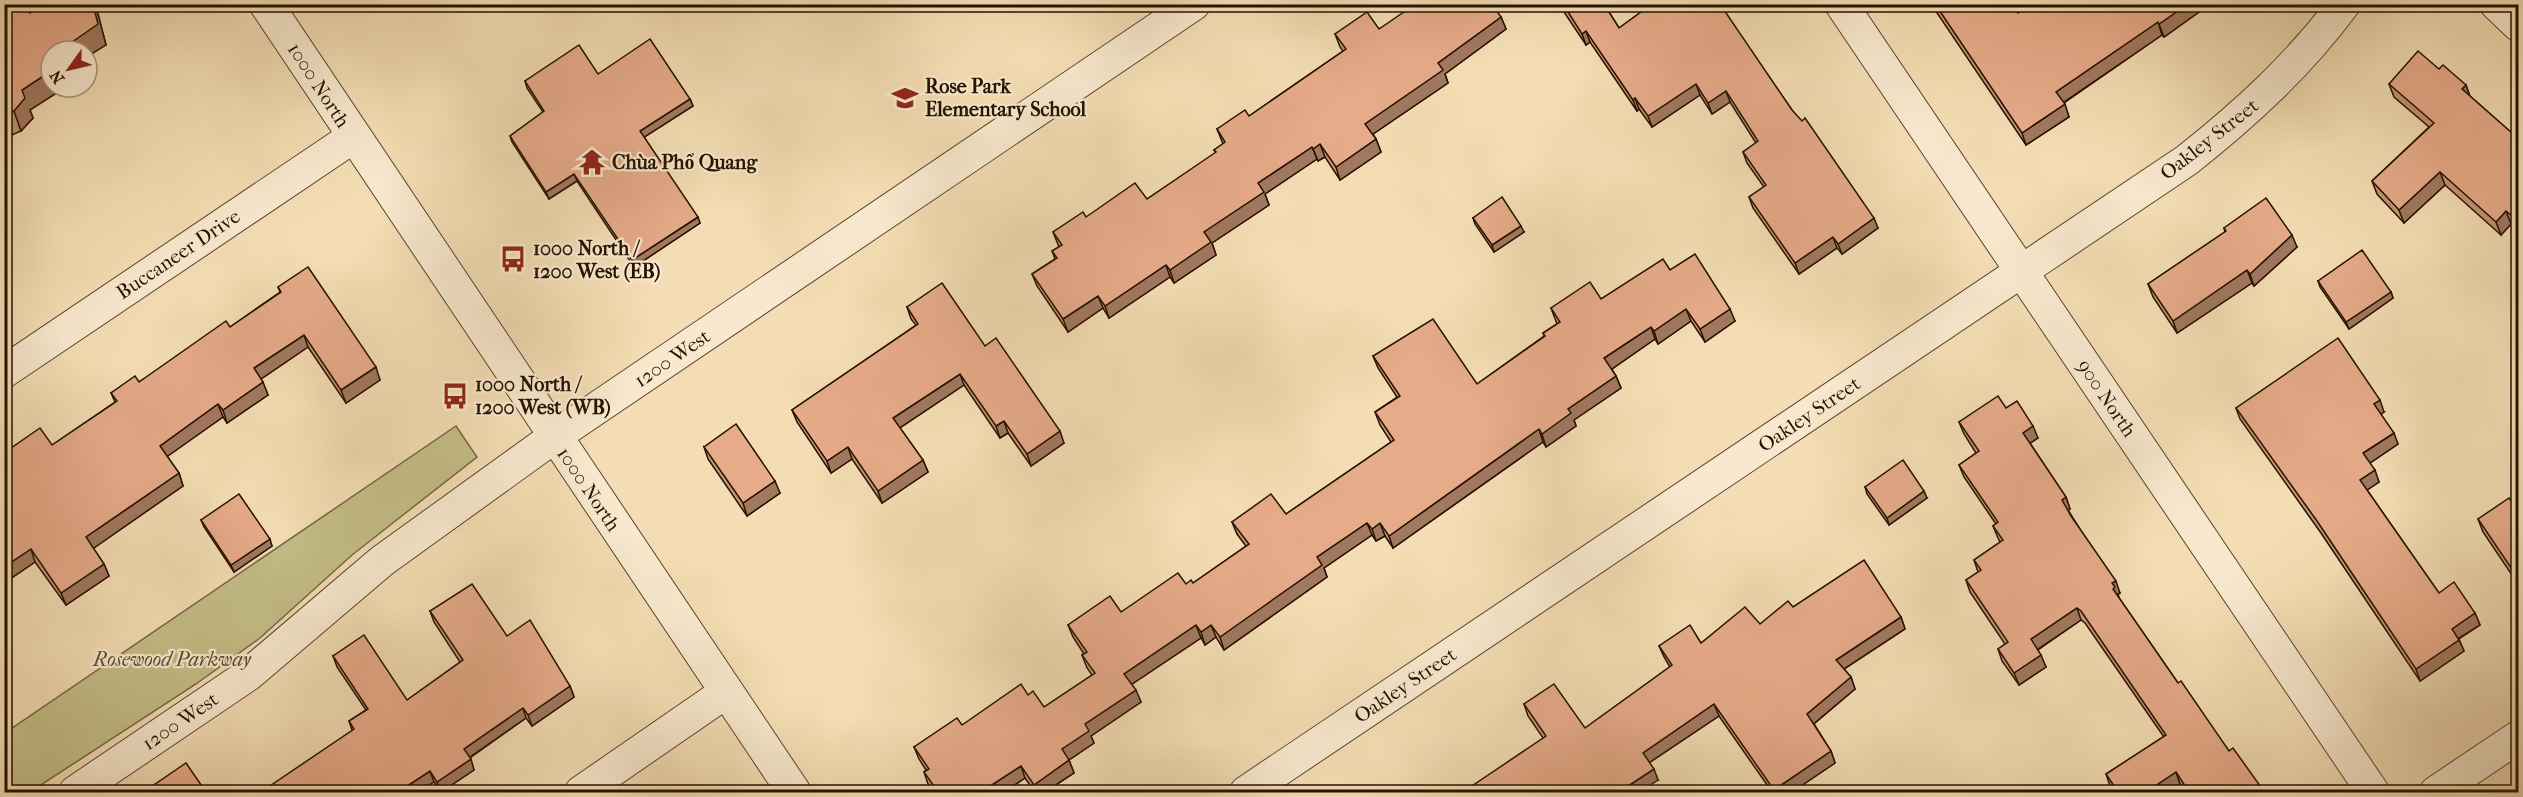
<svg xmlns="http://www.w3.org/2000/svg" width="2523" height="797" font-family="'IM FELL French Canon',serif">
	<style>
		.green { fill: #c4be87; stroke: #746844; stroke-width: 1.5 }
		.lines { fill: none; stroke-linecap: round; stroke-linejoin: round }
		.minor-casing { stroke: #59442d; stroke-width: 34 }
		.tertiary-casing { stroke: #59442d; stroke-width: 35 }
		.minor { stroke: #f8e9ce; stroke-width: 32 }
		.tertiary { stroke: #f8e9ce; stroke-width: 33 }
		.wall { fill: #c69376; stroke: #251100; stroke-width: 1.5 }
		.shaded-wall { fill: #a17860; stroke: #251100; stroke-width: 1.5 }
		.building { fill: #e6ab89; stroke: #251100; stroke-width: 1.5 }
		.labels { text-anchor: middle; stroke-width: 4.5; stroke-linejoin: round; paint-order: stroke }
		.street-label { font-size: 20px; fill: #251100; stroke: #f8e9ce }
		.poi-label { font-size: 20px; font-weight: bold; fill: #251100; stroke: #f8e9ce; text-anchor: start }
		.park-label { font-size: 20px; font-style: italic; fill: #5d4e2f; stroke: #f8e9ce }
	</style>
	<rect width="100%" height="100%" fill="#f4ddb4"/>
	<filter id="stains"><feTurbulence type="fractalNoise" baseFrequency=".00333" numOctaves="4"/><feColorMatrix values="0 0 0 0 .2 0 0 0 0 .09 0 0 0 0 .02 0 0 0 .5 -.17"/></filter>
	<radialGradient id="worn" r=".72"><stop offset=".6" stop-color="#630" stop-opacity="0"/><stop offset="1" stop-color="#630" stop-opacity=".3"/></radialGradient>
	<polygon class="green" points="456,426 477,457 352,555 260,638 196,684 30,792 5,792 5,733"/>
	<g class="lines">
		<g class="minor-casing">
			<g id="minor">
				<polyline points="1841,4 2373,792"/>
				<polyline points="2496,4 2518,25"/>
				<polyline points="4,372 353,137"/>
				<polyline points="75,792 248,675 382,561 554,437 1194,4"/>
				<polyline points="581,792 726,692"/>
				<path d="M1246,792L2187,160C2245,114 2299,65 2344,4"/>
				<polyline points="2436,792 2518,737"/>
			</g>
		</g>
		<g class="tertiary-casing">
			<polyline id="tertiary" points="266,4 794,792"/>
		</g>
		<use href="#minor" class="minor"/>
		<use href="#tertiary" class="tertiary"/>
	</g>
	<g class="wall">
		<polygon points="1562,4 1604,4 1619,28 1652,4 1723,4 1725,9 1723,10 1748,47 1792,110 1878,228 1842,254 1837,248 1799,274 1753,208 1749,197 1764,187 1747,163 1743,152 1756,143 1730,102 1712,114 1700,95 1652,127 1639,109 1637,111 1590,42 1586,45 1564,12"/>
		<polygon points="1933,4 2012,4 2018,13 2206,7 2164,37 2162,35 2064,103 2069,117 2026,145 1935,10"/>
		<polygon points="1417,9 1501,17 1506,29 1445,74 1448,83 1373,134 1376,139 1381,152 1340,180 1325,157 1318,161 1317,159 1265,194 1269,205 1212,243 1216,255 1174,283 1170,277 1109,318 1103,308 1068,332 1037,286 1032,274 1055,259 1052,251 1059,247 1053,232 1086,217 1147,199 1216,153 1214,150 1223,144 1217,129 1249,116 1343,51 1340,47 1335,34 1379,29"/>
		<polygon points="4,12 98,14 106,45 51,51 30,110 33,118 21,131 5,138"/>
		<polygon points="2439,69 2466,85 2470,96 2513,134 2518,132 2518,230 2511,224 2501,235 2445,185 2404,223 2377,194 2372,181 2429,127 2394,97 2389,84"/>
		<polygon points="598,74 690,99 693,106 644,137 700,223 634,267 577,181 549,199 512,142 510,136 543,112 527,88 525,81"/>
		<polygon points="1473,218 1524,232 1494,252 1475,224"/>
		<polygon points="2224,228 2297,247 2254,286 2252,283 2177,333 2153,297 2148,284 2225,232"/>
		<polygon points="1670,270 1735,321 1705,342 1691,321 1658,344 1655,339 1612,369 1616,376 1621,388 1574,420 1576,426 1546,447 1543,442 1393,548 1385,536 1376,541 1372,535 1324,568 1327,577 1224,650 1216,637 1205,645 1201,638 1132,684 1141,702 1091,736 1094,743 1069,760 1074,773 1045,792 1035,792 1025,778 1004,792 934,792 928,784 924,772 926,770 919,759 914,747 1028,695 1044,707 1092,675 1087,668 1082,655 1084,654 1073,637 1068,625 1121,612 1186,584 1193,583 1246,546 1237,534 1232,522 1286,514 1391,442 1380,425 1375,412 1397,397 1378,368 1373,356 1477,384 1544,336 1543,333 1557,324 1551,308 1601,299"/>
		<polygon points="2318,281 2391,292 2393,298 2349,329 2320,287"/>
		<polygon points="278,287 380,380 346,403 308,347 261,379 268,395 227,423 223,417 167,456 179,473 183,486 93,548 104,564 109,576 66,605 35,562 4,583 4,465 6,464 4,459 4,453 52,445 115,402 111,393 139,382 230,327 280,292"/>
		<polygon points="907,307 985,346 1064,443 1031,466 1008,433 1000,438 964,385 900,428 923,460 928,472 882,503 852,459 831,473 797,422 792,410 916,325 911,319"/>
		<polygon points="2006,408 2038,438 2030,443 2066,497 2070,509 2068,510 2120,593 2118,594 2119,598 2178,683 2229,751 2263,790 2264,792 2185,792 2180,784 2168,792 2114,792 2110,786 2106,774 2164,737 2085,623 2081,620 2038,650 2046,667 2019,685 2002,661 1998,649 2005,644 1970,592 1966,580 1978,572 1974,560 2000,542 1998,538 1993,526 1996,524 1964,477 1959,465 1976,453 1964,434 1959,422"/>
		<polygon points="2236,408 2384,412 2381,414 2398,444 2370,463 2379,482 2367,490 2439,593 2475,613 2480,625 2459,639 2464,651 2420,681 2321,533 2240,419"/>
		<polygon points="704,447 780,493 747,516 708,459"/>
		<polygon points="1865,487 1927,498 1889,525 1867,494"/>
		<polygon points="2518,509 2518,584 2483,532 2478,519"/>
		<polygon points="201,520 272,546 234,572 204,527"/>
		<polygon points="1793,607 1901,617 1905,629 1844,669 1851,677 1855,689 1814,724 1831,751 1835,763 1792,792 1772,792 1719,716 1649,763 1658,780 1543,738 1528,716 1524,704 1585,728 1670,667 1664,657 1659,646 1701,643 1760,624"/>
		<polygon points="430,611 507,636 570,686 574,697 532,726 526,718 470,758 474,770 441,792 434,782 352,730 349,721 366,710 337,667 333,656 407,700 460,662 434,622"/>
	</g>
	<g class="shaded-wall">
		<polygon points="93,4 94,4 98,14 106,45 87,57 87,51 59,51"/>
		<polygon points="2188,4 2205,4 2206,7 2164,37 2159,24"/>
		<polygon points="1501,17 1506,29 1445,74 1448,83 1370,136 1365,124 1438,63"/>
		<polygon points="2158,22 2162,35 2061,104 2056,92"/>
		<polygon points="1586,31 1590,42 1586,45 1582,34"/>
		<polygon points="51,71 51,87 66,87 30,110 33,118 21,131 14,111 22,90"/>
		<polygon points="1696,84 1700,95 1652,127 1648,116"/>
		<polygon points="2466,85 2470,98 2462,89"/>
		<polygon points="1726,91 1730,102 1712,114 1708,103"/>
		<polygon points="1635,98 1639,109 1637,111 1633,100"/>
		<polygon points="690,99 693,106 643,138 640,131"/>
		<polygon points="2065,104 2069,117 2026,145 2022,133"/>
		<polygon points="1376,139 1381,152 1340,180 1336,167"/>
		<polygon points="1320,144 1325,157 1318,161 1313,149"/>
		<polygon points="1312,147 1317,159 1265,194 1269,205 1212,243 1216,255 1174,283 1170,270 1204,232 1258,183"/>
		<polygon points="2440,172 2445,185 2404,223 2399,210"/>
		<polygon points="574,174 577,181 549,199 546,192"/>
		<polygon points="2506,211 2511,224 2501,235 2496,222"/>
		<polygon points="698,217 700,223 634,267 632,260"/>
		<polygon points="1874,218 1878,228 1842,254 1838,244"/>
		<polygon points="1521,226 1524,232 1494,252 1492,245"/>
		<polygon points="2292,235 2297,247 2254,286 2250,274"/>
		<polygon points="1833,237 1837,248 1799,274 1795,263"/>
		<polygon points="1166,265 1170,277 1109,318 1105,306"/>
		<polygon points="2247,270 2252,283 2177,333 2173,321"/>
		<polygon points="2391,292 2393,298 2349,329 2346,322"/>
		<polygon points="1098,296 1103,308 1068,332 1063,319"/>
		<polygon points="1686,309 1691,321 1658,344 1654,331"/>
		<polygon points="1730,309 1735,321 1705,342 1700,329"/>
		<polygon points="1651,327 1655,339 1609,371 1604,358"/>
		<polygon points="304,335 308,347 258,381 254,368"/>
		<polygon points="376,367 380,380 346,403 341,390"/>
		<polygon points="960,374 964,385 898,429 893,418"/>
		<polygon points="1616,376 1621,388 1574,420 1576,426 1546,447 1542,434 1568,409"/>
		<polygon points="263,382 268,395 227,423 223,410"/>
		<polygon points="2380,400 2384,412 2378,416 2374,404"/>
		<polygon points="218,404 223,417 165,458 160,446"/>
		<polygon points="1004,421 1008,433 1000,438 996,426"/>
		<polygon points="2033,426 2038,438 2027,445 2023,433"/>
		<polygon points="1539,429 1543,442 1393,548 1389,536"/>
		<polygon points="1060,431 1064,443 1031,466 1027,454"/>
		<polygon points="2394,433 2398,444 2367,465 2363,453"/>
		<polygon points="848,447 852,459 831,473 827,461"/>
		<polygon points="923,460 928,472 882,503 878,491"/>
		<polygon points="2375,470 2379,482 2364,492 2360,480"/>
		<polygon points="179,473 183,486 91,550 86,537"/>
		<polygon points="775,481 780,493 747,516 743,503"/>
		<polygon points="1924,491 1927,498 1889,525 1887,518"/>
		<polygon points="2066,497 2070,509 2066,512 2062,500"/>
		<polygon points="1367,523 1372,535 1324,568 1327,577 1224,650 1220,637 1317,557"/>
		<polygon points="1380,523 1385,536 1376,541 1372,529"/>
		<polygon points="270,539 272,546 234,572 231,565"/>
		<polygon points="31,549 35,562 4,583 4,567"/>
		<polygon points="104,564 109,576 66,605 61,593"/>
		<polygon points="2116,581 2120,593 2118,594 2119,599 2113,589 2112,583"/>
		<polygon points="2077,608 2081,620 2035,651 2031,639"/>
		<polygon points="2475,613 2480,625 2456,640 2452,629"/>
		<polygon points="1901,617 1905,629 1841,671 1836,660"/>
		<polygon points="1196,625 1201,638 1129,686 1124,674"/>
		<polygon points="1211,625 1216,637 1205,645 1201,632"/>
		<polygon points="2459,640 2464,651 2420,681 2416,669"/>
		<polygon points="2041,655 2046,667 2019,685 2014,673"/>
		<polygon points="1851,677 1855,689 1811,726 1807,714"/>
		<polygon points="570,686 574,697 532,726 528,715"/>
		<polygon points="1136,690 1141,702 1091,736 1094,743 1066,762 1062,749 1085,724"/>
		<polygon points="1714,704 1719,716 1647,764 1643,753"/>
		<polygon points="523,708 526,718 467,759 464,749"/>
		<polygon points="1831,751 1835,763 1792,792 1775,792 1774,790"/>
		<polygon points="471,759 474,770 441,792 437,782"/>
		<polygon points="1069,760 1074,773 1045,792 1037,792 1034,785"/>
		<polygon points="1021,766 1025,778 1004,792 981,792"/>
		<polygon points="1654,769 1658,780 1640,792 1619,792"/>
		<polygon points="430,771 434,782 418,792 398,792"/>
		<polygon points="2176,772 2180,784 2168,792 2146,792"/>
	</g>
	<g class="building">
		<polygon points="16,4 24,4 30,13 43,4 93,4 98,24 59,51 51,51 51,71 22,90 25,98 14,111 4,115 4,12"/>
		<polygon points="1424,4 1492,4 1501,17 1438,63 1443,70 1365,124 1376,139 1336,167 1320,144 1313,149 1312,147 1258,183 1264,192 1204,232 1211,242 1170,270 1166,265 1105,306 1098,296 1063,319 1032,274 1057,258 1052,251 1062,245 1053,232 1083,212 1086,217 1135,183 1147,199 1216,152 1214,150 1225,142 1217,129 1245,110 1249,116 1346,49 1335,34 1367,12 1379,29 1414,5 1417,9"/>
		<polygon points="1563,4 1604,4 1619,28 1652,4 1720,4 1792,110 1802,121 1805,118 1874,218 1838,244 1833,237 1795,263 1749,197 1766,185 1743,152 1758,141 1726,91 1708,103 1696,84 1648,116 1635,98 1633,100 1586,31 1582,34"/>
		<polygon points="1935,4 2012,4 2018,13 2031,4 2188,4 2159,24 2158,22 2056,92 2065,104 2022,133"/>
		<polygon points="650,39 690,99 640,131 698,217 632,260 574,174 546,192 510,136 544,111 525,81 579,45 598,74"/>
		<polygon points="2418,51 2439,69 2443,65 2466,85 2462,89 2513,134 2516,130 2518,132 2518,221 2506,211 2496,222 2440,172 2399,210 2372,181 2434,123 2389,84"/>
		<polygon points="1502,197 1521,226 1492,245 1473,218"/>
		<polygon points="2266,198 2292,235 2250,274 2247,270 2173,321 2148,284 2226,231 2224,228"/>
		<polygon points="2362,250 2391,292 2346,322 2318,281"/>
		<polygon points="1695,254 1730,309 1700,329 1686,309 1654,331 1651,327 1604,358 1616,376 1568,409 1571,413 1542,434 1539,429 1389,536 1380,523 1372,529 1367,523 1317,557 1322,565 1220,637 1211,625 1201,632 1196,625 1124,674 1136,690 1085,724 1089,731 1062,749 1069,760 1034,785 1021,766 981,792 938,792 924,772 929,769 914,747 957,718 962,725 1021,684 1028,695 1033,691 1044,707 1095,673 1082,655 1087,652 1068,625 1110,596 1121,612 1178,573 1186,584 1191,580 1193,583 1249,544 1232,522 1271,494 1286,514 1394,440 1375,412 1400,396 1373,356 1433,319 1477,384 1545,336 1543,333 1560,322 1551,308 1590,282 1601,299 1663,259 1670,270"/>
		<polygon points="308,267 376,367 341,390 304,335 254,368 263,382 223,410 218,404 160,446 179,473 86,537 104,564 61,593 31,549 4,567 4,465 8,462 4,456 4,453 40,428 52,445 117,401 111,393 135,376 139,382 226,321 230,327 281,292 278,287"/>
		<polygon points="942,283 985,346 996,338 1060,431 1027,454 1004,421 996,426 960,374 893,418 923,460 878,491 848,447 827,461 792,410 918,324 907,307"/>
		<polygon points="2338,338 2380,400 2374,404 2394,433 2363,453 2375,470 2360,480 2439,593 2454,582 2475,613 2452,629 2459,640 2416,669 2317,521 2236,408"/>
		<polygon points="1998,396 2006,408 2017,401 2033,426 2023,433 2066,497 2062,500 2071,516 2116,581 2112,583 2115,587 2113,589 2178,683 2181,681 2229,751 2233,748 2263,790 2259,792 2189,792 2176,772 2146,792 2118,792 2106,774 2166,735 2081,611 2077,608 2031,639 2041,655 2014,673 1998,649 2008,642 1966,580 1981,570 1974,560 2003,540 1993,526 1998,522 1959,465 1979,451 1959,422"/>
		<polygon points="736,424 775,481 743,503 704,447"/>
		<polygon points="1903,460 1924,491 1887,518 1865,487"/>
		<polygon points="239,494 270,539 231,565 201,520"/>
		<polygon points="2509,498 2517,510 2518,509 2518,578 2478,519"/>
		<polygon points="1864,560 1901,617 1836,660 1851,677 1807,714 1831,751 1774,790 1714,704 1643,753 1654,769 1619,792 1463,792 1546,736 1524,704 1554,684 1585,728 1672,665 1659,646 1690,625 1701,643 1745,607 1760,624 1788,601 1793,607"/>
		<polygon points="472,584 507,636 530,620 570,686 528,715 523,708 464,749 471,759 437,782 430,771 398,792 261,792 354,729 349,721 368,709 333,656 364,635 407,700 463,660 430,611"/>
		<polygon points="186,763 206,792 155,792 151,787"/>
	</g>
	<defs>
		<g id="school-bare" transform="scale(2.07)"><path d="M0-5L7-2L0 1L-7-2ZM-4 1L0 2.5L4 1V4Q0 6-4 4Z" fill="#8f2418" stroke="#f8e9ce" stroke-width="2.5" paint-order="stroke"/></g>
		<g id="temple-bare" transform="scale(2.07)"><path d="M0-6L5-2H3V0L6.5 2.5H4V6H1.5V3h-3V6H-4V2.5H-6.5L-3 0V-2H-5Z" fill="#8f2418" stroke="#f8e9ce" stroke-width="2.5" paint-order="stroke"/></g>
		<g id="bus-bare" transform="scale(2.07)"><path d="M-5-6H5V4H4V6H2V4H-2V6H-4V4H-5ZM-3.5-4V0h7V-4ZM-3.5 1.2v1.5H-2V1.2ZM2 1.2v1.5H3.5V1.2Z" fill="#8f2418" stroke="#f8e9ce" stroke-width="2.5" paint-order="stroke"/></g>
	</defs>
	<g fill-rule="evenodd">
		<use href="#school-bare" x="905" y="98"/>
		<use href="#temple-bare" x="592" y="162"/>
		<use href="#bus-bare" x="513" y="259"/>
		<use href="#bus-bare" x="455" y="396"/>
	</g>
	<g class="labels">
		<g class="street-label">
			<text transform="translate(319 85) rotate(57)" y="7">1000 North</text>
			<text transform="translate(2209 139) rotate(-38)" y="7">Oakley Street</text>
			<text transform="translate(178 254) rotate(-34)" y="7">Buccaneer Drive</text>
			<text transform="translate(672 358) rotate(-34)" y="7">1200 West</text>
			<text transform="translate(2107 398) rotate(56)" y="7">900 North</text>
			<text transform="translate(1809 414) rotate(-34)" y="7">Oakley Street</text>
			<text transform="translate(589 489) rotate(56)" y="7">1000 North</text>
			<text transform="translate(1405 685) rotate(-34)" y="7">Oakley Street</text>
			<text transform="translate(180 721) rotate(-34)" y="7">1200 West</text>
		</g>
		<g class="poi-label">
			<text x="925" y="93">Rose Park<tspan x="925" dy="23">Elementary School</tspan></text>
			<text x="612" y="169">Chùa Phổ Quang</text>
			<text x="533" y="255">1000 North /<tspan x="533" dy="23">1200 West (EB)</tspan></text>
			<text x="475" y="391">1000 North /<tspan x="475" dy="23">1200 West (WB)</tspan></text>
		</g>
		<g class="park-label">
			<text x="172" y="666">Rosewood Parkway</text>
		</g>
	</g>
	<rect width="2523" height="797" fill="none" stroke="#f4ddb4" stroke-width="24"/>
	<rect x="6" y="6" width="2511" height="785" fill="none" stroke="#251100" stroke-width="3"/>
	<rect x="12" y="12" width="2499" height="773" fill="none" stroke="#251100" stroke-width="1.5"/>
	<g transform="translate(69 69) rotate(236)"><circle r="28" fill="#f8e9ce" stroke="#a4937c" stroke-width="1.5"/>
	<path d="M0-4.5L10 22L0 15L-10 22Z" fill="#8f2418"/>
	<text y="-9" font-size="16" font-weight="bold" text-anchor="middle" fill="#251100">N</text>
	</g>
	<rect width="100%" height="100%" filter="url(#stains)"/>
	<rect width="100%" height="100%" fill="url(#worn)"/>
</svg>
